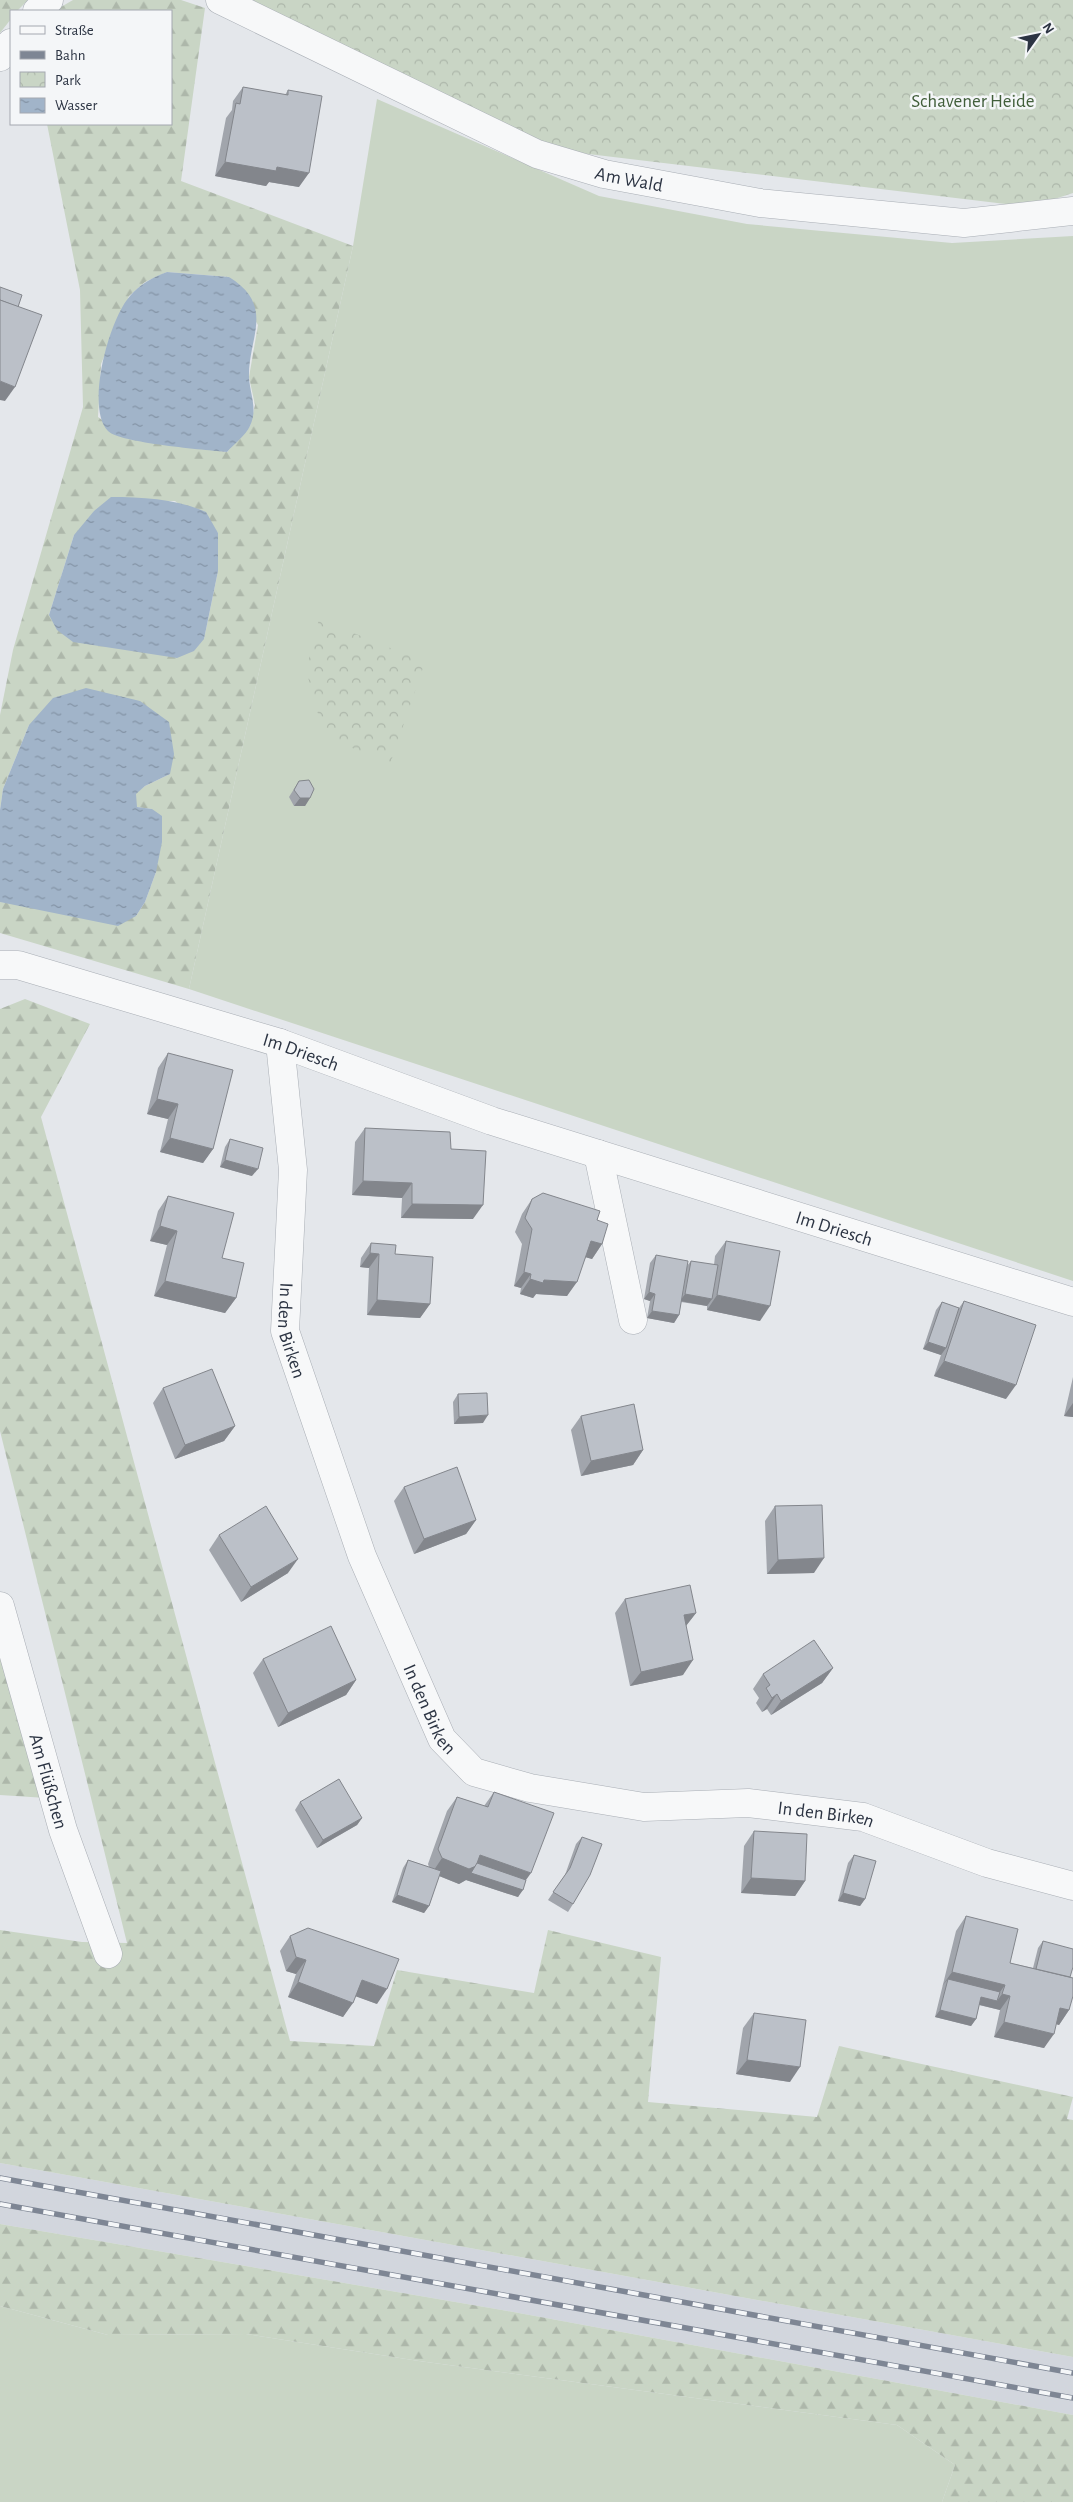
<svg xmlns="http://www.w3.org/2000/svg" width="1073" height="2502" font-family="'Alegreya Sans',sans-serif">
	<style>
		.built { fill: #d2d6dd }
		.grass { fill: #c9d5c5 }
		.forest { fill: url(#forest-firs); fill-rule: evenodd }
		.park { fill: url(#park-crowns) }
		.water { fill: url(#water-ripples) }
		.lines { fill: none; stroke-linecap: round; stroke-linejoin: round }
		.minor-casing { stroke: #a9aeb5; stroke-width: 29 }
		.minor { stroke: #f7f8f9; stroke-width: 28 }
		.rail-casing { stroke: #7e8694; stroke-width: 5.5 }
		.rail { stroke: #f4f6f8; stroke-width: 4; stroke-dasharray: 11; stroke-linecap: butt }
		.wall { fill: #a1a5ac }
		.shaded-wall { fill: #83868c }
		.building { fill: #bbc0c8; stroke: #83868c }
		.labels { text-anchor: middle; stroke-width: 5; stroke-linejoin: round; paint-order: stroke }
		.park-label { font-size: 19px; fill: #415e3a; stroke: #f4f6f8 }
		.street-label { font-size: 19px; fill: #2c3443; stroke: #f4f6f8 }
	</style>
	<defs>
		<pattern id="forest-firs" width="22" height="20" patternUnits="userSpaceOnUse" patternTransform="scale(1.25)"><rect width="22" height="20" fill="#c9d5c5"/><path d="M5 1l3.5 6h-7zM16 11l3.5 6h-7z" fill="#adb7aa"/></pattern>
		<pattern id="park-crowns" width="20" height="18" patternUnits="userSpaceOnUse" patternTransform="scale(1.25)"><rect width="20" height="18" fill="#c9d5c5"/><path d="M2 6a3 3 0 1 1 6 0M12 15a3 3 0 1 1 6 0" fill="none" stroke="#adb7aa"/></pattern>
		<pattern id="water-ripples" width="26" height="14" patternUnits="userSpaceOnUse" patternTransform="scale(1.25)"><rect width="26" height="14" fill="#a1b4c9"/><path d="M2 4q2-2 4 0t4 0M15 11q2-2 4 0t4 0" fill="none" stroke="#8393a5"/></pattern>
	</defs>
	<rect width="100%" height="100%" fill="#e4e7eb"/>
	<polygon class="built" points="0,2163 1073,2357 1073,2415 502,2310 0,2224"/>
	<g class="grass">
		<polygon points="377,99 599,196 747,224 952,243 1073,236 1073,1281 189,989 353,246"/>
		<polygon points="0,2306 108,2335 246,2334 419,2361 897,2425 955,2465 942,2502 0,2502"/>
	</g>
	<g class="forest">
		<polygon points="0,0 28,0 17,11 11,11 11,19 0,33"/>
		<path d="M73,0H181L205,8L181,181L353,246L189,989L0,933V902L136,916L145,902L156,872L152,809L136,807L135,794L145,786L170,774L29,725L3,789L0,810V715L13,650L83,407L80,290L47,124H171V11H54ZM167,272L229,277L258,325L249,377L255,405L250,426L227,452L129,439L98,417L101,364L129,296L145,282ZM159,501H175L218,533V571L204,639L49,615L74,535Z"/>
		<polygon points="25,999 90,1024 41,1117 290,2041 374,2046 397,1970 534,1993 548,1930 661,1957 648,2102 817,2117 839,2046 1073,2097 1067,2119 1073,2120 1073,2357 0,2163 0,1930 82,1942 127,1943 0,1431 0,1009"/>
		<polygon points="0,1639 46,1798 0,1795"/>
		<polygon points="0,2224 502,2310 1073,2415 1073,2502 942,2502 955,2465 897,2425 419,2361 246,2334 108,2335 0,2306"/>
	</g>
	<g class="park">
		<polygon points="250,0 1073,0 1073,193 1030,207 563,151"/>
		<polygon points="319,619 425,662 390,764 324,736 306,670"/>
	</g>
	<g class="water">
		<path d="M167,272L229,277C276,306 248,338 249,377C250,395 258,409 250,426C245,436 234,444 227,452C207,450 119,443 108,431C85,408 109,319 130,296C140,284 153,277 167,272Z"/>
		<path d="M111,497C143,497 177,499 206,512L218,533V571L204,639L194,651L177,658L73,642L57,630L49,615L74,535L94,511Z"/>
		<polygon points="86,688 140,701 169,722 174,754 170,774 145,786 136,794 137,807 152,809 162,816 162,842 156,872 145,902 136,916 118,926 0,902 0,810 3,789 29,725 53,698"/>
	</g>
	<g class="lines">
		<g class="minor-casing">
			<g id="minor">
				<path id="s1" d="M220,0L537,154L604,174L760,203L964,223L1073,211"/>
				<polyline points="37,11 49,0"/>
				<polyline points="0,57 11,43"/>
				<path id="s2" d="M0,965H18L280,1043L492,1121L1073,1302"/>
				<path id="s3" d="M280,1043L293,1170L285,1331L362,1556L442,1739L474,1772L530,1788L644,1807L748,1803L863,1817L987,1863L1073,1886"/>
				<polyline points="598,1154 633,1320"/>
				<path id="s4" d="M0,1606L63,1830L108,1954"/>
			</g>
		</g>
		<use href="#minor" class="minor"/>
		<g class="rail-casing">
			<g id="rail">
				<polyline points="0,2178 1073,2373"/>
				<polyline points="0,2204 1073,2398"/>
			</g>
		</g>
		<use href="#rail" class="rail"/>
	</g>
	<g class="wall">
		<polygon points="243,87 285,95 288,90 299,187 269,182 266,186 215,176 226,118 232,110 233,101"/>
		<polygon points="299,781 310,798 305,806 294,806 289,797"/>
		<polygon points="168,1053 213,1149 203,1163 160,1152 168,1119 147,1114 158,1068"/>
		<polygon points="365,1128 451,1149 473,1219 401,1218 402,1198 352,1195 355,1142"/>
		<polygon points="230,1139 252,1176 220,1167 225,1147"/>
		<polygon points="168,1196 222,1258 236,1298 225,1313 154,1296 167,1245 150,1241 158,1211"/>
		<polygon points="532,1199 597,1220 602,1244 592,1259 586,1257 567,1296 536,1294 533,1298 520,1294 521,1288 514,1286 522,1244 515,1232 522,1214"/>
		<polygon points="726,1241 760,1321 707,1310 707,1306 681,1302 679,1315 674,1323 647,1318 650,1301 644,1299 650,1263 656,1255 687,1266 691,1261 714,1265 715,1256"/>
		<polygon points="371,1243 395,1254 430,1304 420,1318 367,1315 369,1268 360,1267 361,1258"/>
		<polygon points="964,1301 1006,1399 934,1376 941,1355 923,1349 936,1310 942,1302 959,1308"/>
		<polygon points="1073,1377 1073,1417 1064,1416"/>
		<polygon points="163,1388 235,1426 224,1441 175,1459 153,1403"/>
		<polygon points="458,1394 483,1423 454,1424 453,1402"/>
		<polygon points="581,1416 643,1450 633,1465 581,1476 571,1430"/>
		<polygon points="404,1487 476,1520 466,1534 414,1554 394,1501"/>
		<polygon points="775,1506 814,1573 767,1574 765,1521"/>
		<polygon points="219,1535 288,1573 241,1602 209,1550"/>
		<polygon points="625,1599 696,1613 686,1626 683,1675 630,1686 615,1613"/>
		<polygon points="263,1659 356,1680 346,1695 278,1727 253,1673"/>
		<polygon points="833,1668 822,1683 771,1715 767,1709 762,1712 756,1703 759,1698 753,1689 763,1674"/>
		<polygon points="494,1792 526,1880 518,1897 466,1880 459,1884 439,1876 429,1906 424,1913 392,1902 403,1868 408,1860 429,1867 428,1864 447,1811 457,1797 484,1806"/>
		<polygon points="300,1802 362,1818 357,1825 317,1848 295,1810"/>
		<polygon points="754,1831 805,1881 795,1896 741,1893 744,1846"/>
		<polygon points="582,1837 573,1904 568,1912 548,1900 565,1875 576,1844"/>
		<polygon points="854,1855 865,1899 860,1906 838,1901 848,1863"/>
		<polygon points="966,1916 1010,1963 1033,1968 1038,1948 1043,1941 1070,1977 1069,2010 1059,2025 1056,2024 1044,2048 994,2037 1000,2010 979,2005 976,2019 971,2026 935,2017 956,1931"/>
		<polygon points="290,1936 377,2004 356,1996 343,2017 288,1997 296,1974 286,1971 280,1951"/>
		<polygon points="754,2013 790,2082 736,2074 743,2028"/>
	</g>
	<g class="shaded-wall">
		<polygon points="225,162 277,167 309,173 299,187 269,182 266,186 215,176"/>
		<polygon points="0,381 15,387 5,401 0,400"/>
		<polygon points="300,798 310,798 305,806 294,806"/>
		<polygon points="157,1099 178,1104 168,1119 147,1114"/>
		<polygon points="170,1138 213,1149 203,1163 160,1152"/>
		<polygon points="225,1160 258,1169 252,1176 220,1167"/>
		<polygon points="363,1181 412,1183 402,1198 352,1195"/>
		<polygon points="412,1204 483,1205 473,1219 401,1218"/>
		<polygon points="160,1226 177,1231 167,1245 150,1241"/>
		<polygon points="591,1241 602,1244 592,1259 581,1256"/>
		<polygon points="370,1253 379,1254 369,1268 360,1267"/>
		<polygon points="524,1272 531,1274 521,1288 514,1286"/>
		<polygon points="530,1279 544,1280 577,1282 567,1296 536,1294 533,1298 520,1294"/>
		<polygon points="165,1281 236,1298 225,1313 154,1296"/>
		<polygon points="649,1292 655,1294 650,1301 644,1299"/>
		<polygon points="685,1294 712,1299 707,1306 680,1301"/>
		<polygon points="717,1295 770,1306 760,1321 707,1310"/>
		<polygon points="377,1300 430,1304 420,1318 367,1315"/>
		<polygon points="652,1311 679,1315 674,1323 647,1318"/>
		<polygon points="928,1342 946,1348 941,1355 923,1349"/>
		<polygon points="944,1361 1016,1385 1006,1399 934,1376"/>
		<polygon points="1073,1403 1073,1417 1064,1416"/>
		<polygon points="488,1415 483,1423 454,1424 459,1417"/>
		<polygon points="235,1426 224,1441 175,1459 185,1445"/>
		<polygon points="643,1450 633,1465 581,1476 591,1461"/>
		<polygon points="476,1520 466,1534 414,1554 424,1539"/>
		<polygon points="824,1558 814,1573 767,1574 778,1560"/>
		<polygon points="298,1559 288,1573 241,1602 251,1587"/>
		<polygon points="696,1613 685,1627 684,1615"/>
		<polygon points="693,1660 683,1675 630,1686 641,1672"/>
		<polygon points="833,1668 822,1683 771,1715 781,1701"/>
		<polygon points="356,1680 346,1695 278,1727 288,1713"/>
		<polygon points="777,1694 767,1709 762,1712 772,1698"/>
		<polygon points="362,1818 357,1825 317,1848 323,1840"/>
		<polygon points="480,1855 531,1873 521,1887 523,1890 518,1897 466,1880 459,1884 432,1873 442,1858"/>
		<polygon points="751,1878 805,1881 795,1896 741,1893"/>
		<polygon points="843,1893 865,1899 860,1906 838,1901"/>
		<polygon points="397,1895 429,1906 424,1913 392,1902"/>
		<polygon points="296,1957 306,1960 296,1974 286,1971"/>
		<polygon points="952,1972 1005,1985 995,1999 948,1979 942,1986"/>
		<polygon points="362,1980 387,1989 377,2004 352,1995"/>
		<polygon points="298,1982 353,2003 343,2017 288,1997"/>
		<polygon points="1002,1994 1010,1996 1000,2010 976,2004 981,1997 997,2001"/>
		<polygon points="1060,2008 1069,2010 1059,2025 1050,2022"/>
		<polygon points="940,2010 976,2019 971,2026 935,2017"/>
		<polygon points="1004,2022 1054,2034 1044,2048 994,2037"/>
		<polygon points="747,2060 800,2067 790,2082 736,2074"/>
	</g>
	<g class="building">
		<polygon points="243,87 288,95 288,90 322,96 309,173 277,167 276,171 225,162 236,103 240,104"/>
		<polygon points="0,287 22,295 18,307 0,300"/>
		<polygon points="0,300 42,315 15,387 0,381"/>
		<polygon points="309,780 314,789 310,798 300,798 294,790 299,781"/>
		<polygon points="168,1053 233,1070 213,1149 170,1138 178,1104 157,1099"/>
		<polygon points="365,1128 450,1132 451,1149 486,1151 483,1205 412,1204 412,1183 363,1181"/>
		<polygon points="230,1139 263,1148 258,1169 225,1160"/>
		<polygon points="543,1193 600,1211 597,1220 608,1224 602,1244 591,1241 577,1282 544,1280 543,1283 530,1279 531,1274 524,1272 532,1229 525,1218 532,1199"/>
		<polygon points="168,1196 234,1213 222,1258 244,1263 236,1298 165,1281 177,1231 160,1226"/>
		<polygon points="726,1241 780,1251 770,1306 717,1295"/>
		<polygon points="371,1243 396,1245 395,1254 433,1257 430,1304 377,1300 379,1254 370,1253"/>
		<polygon points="656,1255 688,1261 679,1315 652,1311 655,1294 649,1292"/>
		<polygon points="691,1261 718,1265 712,1299 685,1294"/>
		<polygon points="964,1301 1036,1325 1016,1385 944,1361"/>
		<polygon points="942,1302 959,1308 946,1348 928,1342"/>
		<polygon points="212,1369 235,1426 185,1445 163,1388"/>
		<polygon points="487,1393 488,1415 459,1417 458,1394"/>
		<polygon points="634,1404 643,1450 591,1461 581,1416"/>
		<polygon points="457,1467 476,1520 424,1539 404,1487"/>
		<polygon points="822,1505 824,1558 778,1560 775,1506"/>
		<polygon points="266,1506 298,1559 251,1587 219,1535"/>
		<polygon points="690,1585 696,1613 684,1615 693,1660 641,1672 625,1599"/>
		<polygon points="331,1626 356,1680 288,1713 263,1659"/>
		<polygon points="814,1640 833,1668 781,1701 777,1694 772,1698 766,1688 770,1685 763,1674"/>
		<polygon points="339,1779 362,1818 323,1840 300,1802"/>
		<polygon points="494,1792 554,1813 531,1873 480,1855 476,1866 469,1869 442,1858 438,1849 457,1797 488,1807"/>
		<polygon points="754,1831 807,1834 805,1881 751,1878"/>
		<polygon points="582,1837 602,1844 590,1875 573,1904 553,1892 570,1868"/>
		<polygon points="854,1855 876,1861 865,1899 843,1893"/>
		<polygon points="408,1860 441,1871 429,1906 397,1895"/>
		<polygon points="477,1863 526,1880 523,1890 471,1873"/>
		<polygon points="966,1916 1018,1929 1010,1963 1073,1978 1073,1996 1069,2010 1060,2008 1054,2034 1004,2022 1010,1996 1002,1994 1005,1985 952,1972"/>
		<polygon points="308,1928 399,1959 387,1989 362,1980 353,2003 298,1982 306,1960 296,1957 290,1936"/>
		<polygon points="1043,1941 1073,1949 1073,1967 1070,1977 1036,1969"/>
		<polygon points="948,1979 1000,1992 997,2001 981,1997 976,2019 940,2010"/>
		<polygon points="754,2013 806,2020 800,2067 747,2060"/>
	</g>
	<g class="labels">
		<g class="park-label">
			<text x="973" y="107">Schavener Heide</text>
		</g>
		<g class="street-label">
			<text dy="7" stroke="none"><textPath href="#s1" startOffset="448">Am Wald</textPath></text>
			<text dy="7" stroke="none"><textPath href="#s2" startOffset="314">Im Driesch</textPath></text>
			<text dy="7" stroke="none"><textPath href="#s2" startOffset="876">Im Driesch</textPath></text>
			<text dy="7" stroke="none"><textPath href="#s3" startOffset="289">In den Birken</textPath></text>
			<text dy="7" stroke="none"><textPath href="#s3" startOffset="694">In den Birken</textPath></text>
			<text dy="7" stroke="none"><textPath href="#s4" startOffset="182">Am Flüßchen</textPath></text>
			<text dy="7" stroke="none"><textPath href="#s3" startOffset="1129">In den Birken</textPath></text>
		</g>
	</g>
	<rect x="10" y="10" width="162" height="115" fill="#f4f6f8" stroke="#a4a8b0"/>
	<rect x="20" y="26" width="25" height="8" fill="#f7f8f9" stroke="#a4a8b0"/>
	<text x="55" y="35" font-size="15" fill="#2c3443">Straße</text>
	<rect x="20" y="51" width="25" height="8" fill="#7e8694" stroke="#a4a8b0"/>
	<text x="55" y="60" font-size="15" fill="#2c3443">Bahn</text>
	<rect x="20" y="72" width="25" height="15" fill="url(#park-crowns)" stroke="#a4a8b0"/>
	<text x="55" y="85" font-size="15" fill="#2c3443">Park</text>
	<rect x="20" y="98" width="25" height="15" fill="url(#water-ripples)" stroke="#a4a8b0"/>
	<text x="55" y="110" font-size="15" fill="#2c3443">Wasser</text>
	<g transform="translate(1038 35) rotate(57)" stroke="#f4f6f8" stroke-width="4" paint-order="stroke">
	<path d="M0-4L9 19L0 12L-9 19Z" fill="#2c3443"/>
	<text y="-8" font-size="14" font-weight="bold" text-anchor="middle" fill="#2c3443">N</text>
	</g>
</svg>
